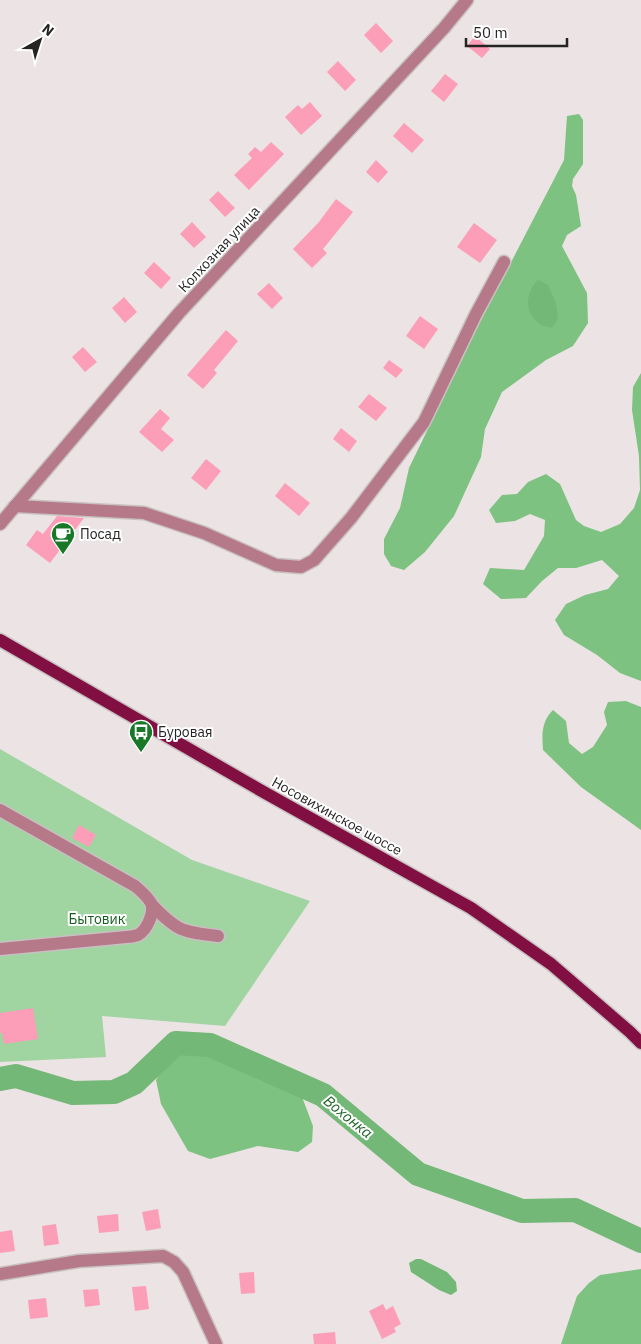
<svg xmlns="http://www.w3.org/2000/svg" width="641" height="1344" font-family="'IBM Plex Sans',sans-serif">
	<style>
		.green { fill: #a0d4a1 }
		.forest { fill: #7ec281 }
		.water { fill: #74b878 }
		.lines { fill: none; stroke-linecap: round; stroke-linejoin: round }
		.river { stroke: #74b878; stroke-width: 24 }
		.building { fill: #fc9eb8 }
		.minor-casing { stroke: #c8c0c1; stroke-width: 15 }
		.major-casing { stroke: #c8c0c1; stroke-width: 15 }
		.minor { stroke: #b67989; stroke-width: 12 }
		.major { stroke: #810f41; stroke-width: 12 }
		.labels { text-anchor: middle; stroke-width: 4; stroke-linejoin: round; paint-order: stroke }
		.street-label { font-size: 14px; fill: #262323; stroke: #fff }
		.poi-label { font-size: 14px; fill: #262323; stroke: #fff; text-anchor: start }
		.park-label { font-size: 14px; fill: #155c20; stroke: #fff }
		.water-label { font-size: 15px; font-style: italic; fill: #1f6428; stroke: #fff }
	</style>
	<rect width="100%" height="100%" fill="#ebe3e4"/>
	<polygon class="green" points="0,749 192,860 310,901 225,1026 102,1016 106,1057 0,1062"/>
	<g class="forest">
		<polygon points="579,114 583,120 583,164 573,179 572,186 576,195 581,226 567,235 562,246 587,293 588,323 573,346 546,360 502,392 485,429 481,457 454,516 425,552 404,570 391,566 384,554 384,539 400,508 409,468 477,328 564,160 567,116"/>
		<polygon points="641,373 641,681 620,673 597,655 564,635 555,620 566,604 585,595 608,589 619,576 602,560 576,568 558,568 542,581 526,598 501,599 483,584 490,568 524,570 544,536 545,520 530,514 515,521 496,523 489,510 502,495 517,494 528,482 546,474 560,484 576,520 584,526 601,532 620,524 634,508 640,490 639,456 632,410 633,387"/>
		<path d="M626,701L641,707V830L581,787L543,750C542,735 541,722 553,710L566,721L569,743L582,754L593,747L607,725L604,712L608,702Z"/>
		<polygon points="182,1052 212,1056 273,1082 302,1097 313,1126 312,1142 298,1152 258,1146 210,1159 188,1151 161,1104 156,1080 165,1065"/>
		<polygon points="641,1269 641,1344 561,1344 577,1296 589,1283 600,1275"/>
	</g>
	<g class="water">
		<path d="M538,280L548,285L556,303L558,319L552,328C547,326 540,326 537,322C524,310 526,291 538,280Z"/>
		<polygon points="416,1259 421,1259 447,1272 456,1282 457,1291 451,1295 439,1290 411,1272 409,1263"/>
	</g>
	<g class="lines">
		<polyline class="river" points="0,1079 16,1076 73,1093 114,1092 134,1083 176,1043 210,1045 323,1095 418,1174 522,1211 575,1210 641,1241"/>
	</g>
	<g class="building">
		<polygon points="376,23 393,41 381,53 364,35"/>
		<polygon points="475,36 490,49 482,58 467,46"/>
		<polygon points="338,61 356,80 345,91 327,72"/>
		<polygon points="445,74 458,84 444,102 431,91"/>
		<polygon points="310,102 322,116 301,135 285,117 298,105 302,109"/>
		<polygon points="404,123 424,140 412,153 393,136"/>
		<polygon points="271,142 284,154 249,190 234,175 252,158 248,154 255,147 261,152"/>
		<polygon points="376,160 388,172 378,183 366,172"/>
		<polygon points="218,191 235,208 225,217 209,200"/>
		<polygon points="336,199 353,212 323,249 327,253 312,268 293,249 319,222"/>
		<polygon points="192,222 206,237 194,248 180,234"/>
		<polygon points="474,223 497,240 480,263 457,247"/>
		<polygon points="154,262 171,278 161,289 144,273"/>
		<polygon points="269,283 283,298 272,309 257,294"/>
		<polygon points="124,297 137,312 125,323 112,308"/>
		<polygon points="420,316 438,329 424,349 406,336"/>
		<polygon points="226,330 238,341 214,370 217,373 203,389 187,375"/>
		<polygon points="83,347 97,362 85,372 72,357"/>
		<polygon points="389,360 403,370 396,378 383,368"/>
		<polygon points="369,394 387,408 376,421 358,407"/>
		<polygon points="160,409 170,418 161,429 174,440 162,452 139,432"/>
		<polygon points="341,428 357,441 349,452 333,439"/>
		<polygon points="206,459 221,471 206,490 191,478"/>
		<polygon points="285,483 310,503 299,516 275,496"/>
		<polygon points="57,516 84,518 50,563 26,545 37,530 43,534"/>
		<polygon points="79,825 96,835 89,847 72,838"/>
		<polygon points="33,1008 38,1039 4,1044 2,1033 0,1033 0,1013"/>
		<polygon points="158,1209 161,1228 146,1231 142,1212"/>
		<polygon points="118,1214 119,1231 99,1233 97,1216"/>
		<polygon points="56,1224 59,1244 44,1246 42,1226"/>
		<polygon points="12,1230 15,1251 0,1253 0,1232"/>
		<polygon points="254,1272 255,1293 241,1294 239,1273"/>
		<polygon points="146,1286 149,1309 135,1311 132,1287"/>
		<polygon points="98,1289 100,1305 85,1307 83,1290"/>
		<polygon points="46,1298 48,1317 30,1319 28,1300"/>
		<polygon points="383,1304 386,1310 393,1306 401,1324 394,1328 396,1332 382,1339 369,1311"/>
		<polygon points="335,1332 336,1344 314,1344 313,1334"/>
	</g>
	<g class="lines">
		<g class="minor-casing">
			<g id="minor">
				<polyline points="15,506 144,513 204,533 276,565 301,567 314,560 351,518 424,422 476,314 504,262"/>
				<polyline points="0,524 179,313 444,28 467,0"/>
				<path d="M0,810L135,886C141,891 147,896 151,903C155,912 147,930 138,935C135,936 129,937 126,937L0,949"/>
				<path d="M152,905C177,931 182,932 218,936"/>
				<polyline points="0,1274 79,1261 163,1256 174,1262 183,1272 216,1344"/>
			</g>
		</g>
		<g class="major-casing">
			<polyline id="major" points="0,640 260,790 471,908 551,964 630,1032 641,1043"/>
		</g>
		<use href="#minor" class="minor"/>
		<use href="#major" class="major"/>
	</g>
	<defs>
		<g id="cafe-pin" transform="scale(1.25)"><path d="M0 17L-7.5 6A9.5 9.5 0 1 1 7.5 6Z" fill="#187828" stroke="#fff"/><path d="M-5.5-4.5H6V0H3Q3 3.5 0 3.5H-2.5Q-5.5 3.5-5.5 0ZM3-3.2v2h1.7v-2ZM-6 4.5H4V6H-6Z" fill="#fff"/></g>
		<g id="bus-pin" transform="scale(1.25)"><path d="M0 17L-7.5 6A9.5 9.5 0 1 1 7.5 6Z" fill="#187828" stroke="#fff"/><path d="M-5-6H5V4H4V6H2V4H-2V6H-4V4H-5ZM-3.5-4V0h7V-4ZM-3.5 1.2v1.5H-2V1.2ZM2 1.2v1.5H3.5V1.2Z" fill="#fff"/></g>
	</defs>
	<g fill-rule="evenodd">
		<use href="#cafe-pin" x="63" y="534"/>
		<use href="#bus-pin" x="141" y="732"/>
	</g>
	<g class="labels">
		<g class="street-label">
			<text transform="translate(219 249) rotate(-47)" y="5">Колхозная улица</text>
			<text transform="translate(337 816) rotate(29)" y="5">Носовихинское шоссе</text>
		</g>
		<g class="poi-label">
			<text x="80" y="539">Посад</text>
			<text x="158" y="737">Буровая</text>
		</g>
		<g class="park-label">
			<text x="97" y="924">Бытовик</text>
		</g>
		<g class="water-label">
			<text transform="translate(348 1117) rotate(39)" y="5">Вохонка</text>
		</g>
	</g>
	<g transform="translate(40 40) rotate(39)" stroke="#ffffff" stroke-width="4" paint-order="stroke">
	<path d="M0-4L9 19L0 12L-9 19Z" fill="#262323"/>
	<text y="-8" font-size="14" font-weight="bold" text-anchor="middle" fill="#262323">N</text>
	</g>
	<path d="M466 38v8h101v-8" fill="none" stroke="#262323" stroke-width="2.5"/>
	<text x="473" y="38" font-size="15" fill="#262323" stroke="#ffffff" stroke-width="4" paint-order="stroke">50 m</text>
</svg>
